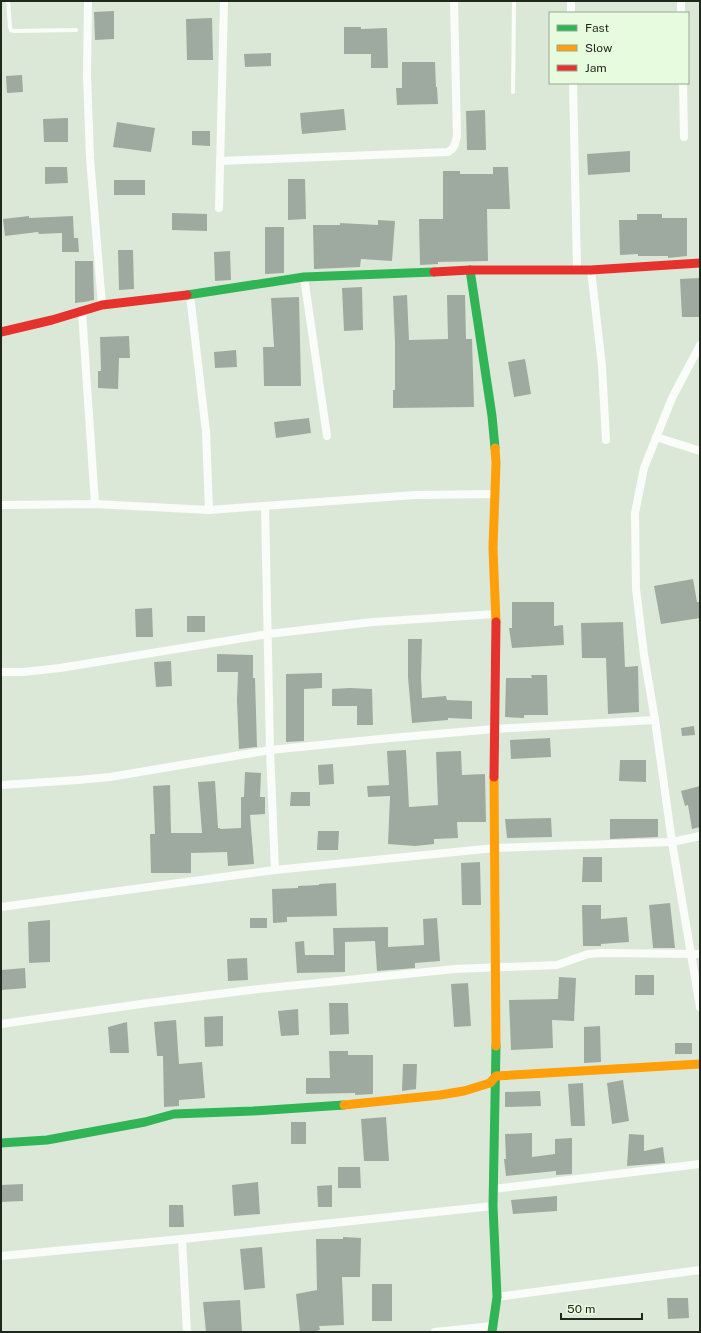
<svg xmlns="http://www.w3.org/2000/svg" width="701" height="1333" font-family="'Public Sans',sans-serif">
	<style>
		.building { fill: #9eaa9f }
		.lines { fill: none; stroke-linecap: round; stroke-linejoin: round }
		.lane { stroke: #fafcf9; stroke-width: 4 }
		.street { stroke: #fafcf9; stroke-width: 8 }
		.fast { stroke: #30b455; stroke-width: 9 }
		.slow { stroke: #ff9f0a; stroke-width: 9 }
		.jam { stroke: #e5322d; stroke-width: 9 }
	</style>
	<rect width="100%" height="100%" fill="#dce8d7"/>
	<g class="building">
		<polygon points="114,11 114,39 95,40 94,12"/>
		<polygon points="212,18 213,60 187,60 186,19"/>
		<polygon points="344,27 361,27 361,29 387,28 388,68 371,68 371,54 344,54"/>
		<polygon points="271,53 271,66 245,67 244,54"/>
		<polygon points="402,62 435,62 436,87 437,87 438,104 397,105 396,88 402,88"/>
		<polygon points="22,75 23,92 7,93 6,76"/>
		<polygon points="344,109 346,130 302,134 300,113"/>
		<polygon points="485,110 486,150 467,150 466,111"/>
		<polygon points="68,118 68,142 44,142 43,119"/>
		<polygon points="117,122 155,128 151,152 113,147"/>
		<polygon points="192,131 210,131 210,146 192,145"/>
		<polygon points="630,151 630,172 588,175 587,154"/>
		<polygon points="45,167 67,167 68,183 45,184"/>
		<polygon points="493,167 508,167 510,209 487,209 488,261 438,262 438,264 420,265 419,219 443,219 443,171 460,171 460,174 493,174"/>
		<polygon points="288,179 305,179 306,219 288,220"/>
		<rect x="114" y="180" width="31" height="15"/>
		<polygon points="172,213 207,214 207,231 172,230"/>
		<polygon points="637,214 662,214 662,218 687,218 687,256 668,258 668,256 638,256 638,254 620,255 619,220 637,220"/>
		<polygon points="29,216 29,218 73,216 74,238 78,238 79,252 62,252 62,233 39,234 38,232 5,236 3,219"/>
		<polygon points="378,220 395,221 392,261 361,259 360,267 314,269 313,225 340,225 340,223 378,225"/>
		<polygon points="265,227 284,227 284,273 265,274"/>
		<polygon points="118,250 133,250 134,289 119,290"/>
		<polygon points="230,251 231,280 215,281 214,252"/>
		<polygon points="75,261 93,261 94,300 84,302 75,303"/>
		<polygon points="700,278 700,317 682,317 680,279"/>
		<polygon points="362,287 363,330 344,331 342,288"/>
		<polygon points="407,295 409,340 448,339 447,295 465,295 466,339 472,339 474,407 393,408 393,390 395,390 395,342 393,296"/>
		<polygon points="299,297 301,386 264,386 263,347 274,347 271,298"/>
		<polygon points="129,336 130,358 119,358 118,389 98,388 98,371 101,371 100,337"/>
		<polygon points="236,350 237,367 215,368 214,352"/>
		<polygon points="525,359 531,394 514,397 508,362"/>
		<polygon points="309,418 311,433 276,438 274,422"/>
		<polygon points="693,579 697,602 700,602 700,618 661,624 654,586"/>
		<polygon points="512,602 554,602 554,626 563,625 564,645 512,648 509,628 512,628"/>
		<polygon points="152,608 153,637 136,637 135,609"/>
		<rect x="187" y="616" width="18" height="16"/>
		<polygon points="623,622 625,667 638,666 639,712 608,714 606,658 582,658 581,623"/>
		<polygon points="408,639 422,639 421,677 422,698 446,696 447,700 472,701 472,719 448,718 448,720 412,723 408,677"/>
		<polygon points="217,654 253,655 253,678 255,678 257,747 239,749 237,701 238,672 217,672"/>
		<polygon points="171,661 172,686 156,687 154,662"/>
		<polygon points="322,673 322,688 304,689 304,741 286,742 286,674"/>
		<polygon points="531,675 547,675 548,715 524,715 524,718 505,717 506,678 532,678"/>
		<polygon points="350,688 372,689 373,725 357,725 357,706 332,706 332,689"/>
		<polygon points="694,726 695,735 682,736 681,728"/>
		<polygon points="550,738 551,757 511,759 510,740"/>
		<polygon points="406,750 409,807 438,805 436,752 461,751 462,775 485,774 486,822 457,822 458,838 434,839 434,844 415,846 388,844 390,796 368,797 367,786 389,785 387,751"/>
		<polygon points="620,760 646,760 646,782 619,781"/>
		<polygon points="333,764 334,784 319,785 318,765"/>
		<polygon points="245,772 261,773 260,797 265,797 265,814 250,815 254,864 228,866 227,852 191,853 191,873 151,873 150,834 155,834 153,786 170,785 171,833 202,833 198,782 215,781 218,828 220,828 220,829 241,828 241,797 244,797"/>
		<polygon points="700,786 700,827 692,829 688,805 685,806 681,791"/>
		<polygon points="291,792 310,792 310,806 290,806"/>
		<polygon points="551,818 552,837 507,838 505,819"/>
		<polygon points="610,819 658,819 658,837 610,839"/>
		<polygon points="318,831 339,831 338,850 317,850"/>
		<polygon points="583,857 602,857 602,882 582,882"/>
		<polygon points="480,862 481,905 462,905 461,863"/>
		<polygon points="336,883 337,916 287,917 287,922 273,923 272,889 298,888 298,886 319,885 319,884"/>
		<polygon points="670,903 675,948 653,948 649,905"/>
		<polygon points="582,905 601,905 601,919 627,917 629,942 601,944 601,946 583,946"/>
		<rect x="250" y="918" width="17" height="10"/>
		<polygon points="437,918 440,961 415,963 415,968 377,971 375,941 345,942 345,972 297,973 295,942 304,941 305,955 334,955 333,928 388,927 388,947 424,945 423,919"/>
		<polygon points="50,920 50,962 29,963 28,922"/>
		<polygon points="247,958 248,980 228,981 227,959"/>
		<polygon points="25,968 26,988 1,990 1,970"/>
		<rect x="635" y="975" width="19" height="20"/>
		<polygon points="559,977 576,978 574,1021 552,1020 553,1048 511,1050 509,1000 558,999"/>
		<polygon points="468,983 471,1026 454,1027 451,984"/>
		<polygon points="329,1003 348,1003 349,1034 330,1035"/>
		<polygon points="298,1009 299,1035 281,1036 278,1011"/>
		<polygon points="223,1016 223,1046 205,1047 204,1017"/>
		<polygon points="176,1020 179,1064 202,1062 205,1098 179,1100 179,1106 164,1107 163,1056 157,1056 154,1022"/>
		<polygon points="127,1022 129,1053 110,1053 108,1027"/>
		<polygon points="600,1026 601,1062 584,1063 584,1027"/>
		<rect x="675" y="1043" width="17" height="11"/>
		<polygon points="329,1051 348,1051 348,1055 373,1055 373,1094 355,1095 355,1093 306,1094 306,1078 330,1078"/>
		<polygon points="403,1064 417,1064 416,1089 402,1091"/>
		<polygon points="623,1080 629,1121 612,1124 607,1083"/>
		<polygon points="583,1083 585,1126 571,1126 568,1084"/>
		<polygon points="540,1091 541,1106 505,1107 505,1092"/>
		<polygon points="386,1117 389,1161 364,1161 361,1119"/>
		<rect x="291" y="1122" width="15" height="22"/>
		<polygon points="532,1133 532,1157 555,1154 555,1139 572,1138 572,1174 556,1175 556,1171 506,1176 504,1159 506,1159 505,1134"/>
		<polygon points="629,1134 644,1135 644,1151 663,1147 665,1163 627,1166"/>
		<polygon points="338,1167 360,1167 361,1188 338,1188"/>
		<polygon points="258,1182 260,1214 234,1216 232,1185"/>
		<polygon points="23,1184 23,1201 1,1202 1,1185"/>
		<polygon points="332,1185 332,1207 318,1207 317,1186"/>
		<polygon points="557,1196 557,1211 513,1214 511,1200"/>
		<polygon points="169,1205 183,1205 184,1227 169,1227"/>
		<polygon points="343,1237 361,1238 360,1277 342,1277 344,1325 319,1326 320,1330 312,1332 300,1332 296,1294 317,1290 316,1239 343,1239"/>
		<polygon points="262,1247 265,1288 244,1290 240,1249"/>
		<rect x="372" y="1284" width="20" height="37"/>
		<polygon points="667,1298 688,1298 689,1318 668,1319"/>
		<polygon points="240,1300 242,1332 206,1332 203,1302"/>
	</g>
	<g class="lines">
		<g class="lane">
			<polyline points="8,1 10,27 11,30 14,31 76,30"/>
			<polyline points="513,92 514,1"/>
		</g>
		<g class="street">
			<polyline points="88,1 87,75 90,158 102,305"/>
			<polyline points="571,1 571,13"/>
			<polyline points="681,1 681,13"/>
			<polyline points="573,83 577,269"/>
			<polyline points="683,83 684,137"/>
			<path d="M220,161L448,152C455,148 455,144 457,136L454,1"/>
			<polyline points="219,208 224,1"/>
			<polyline points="591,270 602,366 606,440"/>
			<polyline points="304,277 327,436"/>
			<polyline points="190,295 206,432 209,510"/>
			<polyline points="82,312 95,504"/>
			<polyline points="700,345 672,398 644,468 635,513 636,589 644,655 655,720 672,842 700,1007"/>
			<polyline points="656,437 700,451"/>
			<polyline points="1,505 95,504 209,510 415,495 495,494"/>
			<polyline points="265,506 270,750 275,870"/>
			<polyline points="1,672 23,672 60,668 268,634 373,622 496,614"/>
			<polyline points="1,785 78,780 110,777 270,750 380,739 494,729 655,720"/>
			<polyline points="1,907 275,870 495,848 672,842 700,836"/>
			<polyline points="1,1024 148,1003 250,990 455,969 557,965 588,954 600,953 700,954"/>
			<polyline points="493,1189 700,1164"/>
			<polyline points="182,1239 187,1332"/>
			<polyline points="1,1256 182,1239 493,1206"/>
			<polyline points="497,1297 700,1270"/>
			<polyline points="435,1332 492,1326"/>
		</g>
		<g class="fast">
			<polyline points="470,270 492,416 495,448"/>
			<polyline points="187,295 304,277 434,272"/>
			<polyline points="1,1143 47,1140 145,1122 174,1114 253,1111 344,1105"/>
			<polyline points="492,1332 497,1297 493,1206 496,1046"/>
		</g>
		<g class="slow">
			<polyline points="495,448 496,463 493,548 496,622"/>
			<polyline points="494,777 496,1046"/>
			<polyline points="344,1105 440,1095 464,1091 490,1083 496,1076 700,1064"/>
		</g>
		<g class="jam">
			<polyline points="434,272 470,270 591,270 700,263"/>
			<polyline points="1,332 52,320 102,305 187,295"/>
			<polyline points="494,777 496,622"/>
		</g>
	</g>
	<rect width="701" height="1333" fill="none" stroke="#20281d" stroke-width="4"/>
	<rect x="549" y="12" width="140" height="72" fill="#e7fcde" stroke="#97a791"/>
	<rect x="557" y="25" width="20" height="6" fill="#30b455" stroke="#97a791"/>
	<text x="585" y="32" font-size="12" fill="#20281d">Fast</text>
	<rect x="557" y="45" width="20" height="6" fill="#ff9f0a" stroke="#97a791"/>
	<text x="585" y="52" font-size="12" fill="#20281d">Slow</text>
	<rect x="557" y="65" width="20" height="6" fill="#e5322d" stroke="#97a791"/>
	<text x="585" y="72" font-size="12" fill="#20281d">Jam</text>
	<path d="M561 1313v6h81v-6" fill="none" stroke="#20281d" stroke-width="2"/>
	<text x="567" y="1313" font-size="12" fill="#20281d" stroke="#e7fcde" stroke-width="3" paint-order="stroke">50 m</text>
</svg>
